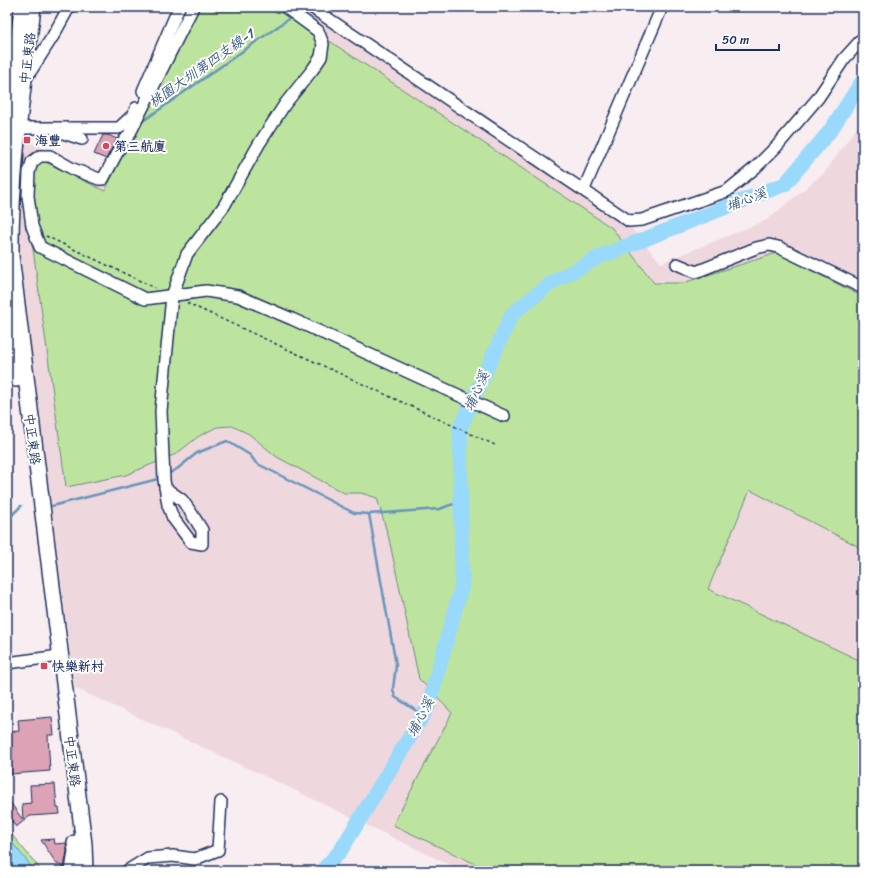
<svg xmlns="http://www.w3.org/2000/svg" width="870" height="878" font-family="Sriracha,'LXGW WenKai TC',sans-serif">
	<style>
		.built { fill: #efd7de }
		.green { fill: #bde49f; stroke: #6c8a7e }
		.water { fill: #99d9fb; stroke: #6795bc }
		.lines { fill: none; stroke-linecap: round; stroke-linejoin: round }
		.stream { stroke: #6795bc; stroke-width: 2.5 }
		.river { stroke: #99d9fb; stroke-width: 15 }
		.building { fill: #dba3b5; stroke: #1b2f5e }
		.minor-casing { stroke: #1b2f5e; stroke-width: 14 }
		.major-casing { stroke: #1b2f5e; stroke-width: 18 }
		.path { stroke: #1b2f5e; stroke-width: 1.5; stroke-dasharray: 3 3; stroke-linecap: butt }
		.minor { stroke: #fff; stroke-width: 11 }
		.major { stroke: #fff; stroke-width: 15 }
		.poi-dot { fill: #d1495b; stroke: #fff; stroke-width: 1.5 }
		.labels { text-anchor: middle; stroke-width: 4; stroke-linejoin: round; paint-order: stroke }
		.street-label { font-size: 13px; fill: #1b2f5e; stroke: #fff }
		.poi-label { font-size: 13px; font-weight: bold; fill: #1b2f5e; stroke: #fff; text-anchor: start }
		.water-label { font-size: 14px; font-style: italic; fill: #3a5a85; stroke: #fff }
	</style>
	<rect width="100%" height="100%" fill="#f8edf0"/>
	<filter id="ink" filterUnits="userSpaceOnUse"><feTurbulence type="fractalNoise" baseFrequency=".025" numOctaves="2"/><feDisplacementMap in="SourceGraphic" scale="8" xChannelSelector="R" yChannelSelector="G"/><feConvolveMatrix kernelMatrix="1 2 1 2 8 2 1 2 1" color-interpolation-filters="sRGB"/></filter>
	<g filter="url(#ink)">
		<polygon class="built" points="185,7 302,7 629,225 661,263 767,220 825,172 863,119 863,871 462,871 286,786 75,688 22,281 18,218 25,140 102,175 123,132 130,130"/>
		<g class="green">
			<polygon points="197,7 278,7 612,228 654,283 683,283 777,253 863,297 863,549 750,490 708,589 863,662 863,871 490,871 393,825 452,713 419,679 389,539 377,498 361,493 344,493 277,457 249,434 232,426 217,427 199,436 176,454 126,475 66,487 27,206 35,157 105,191"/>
			<polygon points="7,829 42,871 7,871"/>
		</g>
		<polygon class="water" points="7,836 35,871 7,871"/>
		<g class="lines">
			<g class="stream">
				<polyline points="301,10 302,9"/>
				<polyline points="143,121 290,18"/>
				<polyline points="168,474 177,469 197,453 227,441 250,455 256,463 354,513 369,514 440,509 450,505 461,503"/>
				<polyline points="52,506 158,479"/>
				<polyline points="369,514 396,665 393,689 395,697 423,715"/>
				<polyline points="7,520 21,506"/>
			</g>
			<polyline class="river" points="322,871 341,850 428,707 462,585 460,428 512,314 551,283 599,257 785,184 830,131 863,80"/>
		</g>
		<g class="building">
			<polygon points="103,135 108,135 117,139 106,159 94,154"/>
			<polygon points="52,717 54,735 48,735 50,771 11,774 8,732 19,731 18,720"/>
			<polygon points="55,784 57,808 59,808 60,814 30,816 16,827 7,815 7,798 23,820 22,804 31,803 30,785"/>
			<polygon points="54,839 55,844 66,843 67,851 64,868 56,863 41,840"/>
		</g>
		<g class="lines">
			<g class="minor-casing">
				<g id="minor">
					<polyline points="193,7 129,135 123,142 103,179 99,179 73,169 50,156 40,156 32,162 29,172 28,196 32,226 40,247 145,299 206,291 238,296 292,319 504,416"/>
					<polyline points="311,7 629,221 642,220 727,191 755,168 777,146 818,98 844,59 863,38"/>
					<polyline points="25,80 53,36 69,7"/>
					<polyline points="143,91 179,7"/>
					<polyline points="11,128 119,128 133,115 136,108"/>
					<polyline points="57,131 82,139"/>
					<polyline points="584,189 662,7"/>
					<polyline points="677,264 696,272 756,248 769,245 778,247 863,288"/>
					<polyline points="165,488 182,500 190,511 202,530 202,544 191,542 173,518 168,505 164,480 161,411 172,296 187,254 224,206 259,144 285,104 313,69 321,57 323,44 318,31 285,7"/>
					<polyline points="7,663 60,656"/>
					<polyline points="127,871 148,858 173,856 195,859 218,850 221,802"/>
				</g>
			</g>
			<g class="major-casing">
				<g id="major">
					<path d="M33,7C23,90 10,173 11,256L84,844L85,871"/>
					<polyline points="8,131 22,7"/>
					<polyline points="7,316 16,379"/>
					<polyline points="73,871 76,851 75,843"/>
				</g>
			</g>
			<g class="path">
				<polyline points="46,236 155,288"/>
				<polyline points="187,303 495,445"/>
			</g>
			<use href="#minor" class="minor"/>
			<use href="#major" class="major"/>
		</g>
	</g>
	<g class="poi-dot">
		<rect x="23" y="136" width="8" height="8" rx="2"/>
		<circle cx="106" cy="146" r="4"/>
		<rect x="40" y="662" width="8" height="8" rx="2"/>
	</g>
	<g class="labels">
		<g class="street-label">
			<text transform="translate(27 58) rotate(-83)" y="5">中正東路</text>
			<text transform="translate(33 439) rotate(83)" y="5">中正東路</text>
			<text transform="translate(73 761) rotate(83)" y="5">中正東路</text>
		</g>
		<g class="poi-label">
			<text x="35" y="145">海豐</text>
			<text x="114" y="151">第三航廈</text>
			<text x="52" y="671">快樂新村</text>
		</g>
		<g class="water-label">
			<text transform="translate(201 68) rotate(-35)" y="5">桃園大圳第四支線-1</text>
			<text transform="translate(746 199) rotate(-21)" y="5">埔心溪</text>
			<text transform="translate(476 391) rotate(-66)" y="5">埔心溪</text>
			<text transform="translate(420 717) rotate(-63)" y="5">埔心溪</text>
		</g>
	</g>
	<rect width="870" height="878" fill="none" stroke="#fff" stroke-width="24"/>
	<rect x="12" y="12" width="846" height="854" fill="none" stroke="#1b2f5e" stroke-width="1.5" filter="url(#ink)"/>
	<path d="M716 44v6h63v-6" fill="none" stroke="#1b2f5e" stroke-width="2"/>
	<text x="722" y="44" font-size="12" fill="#1b2f5e" stroke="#ffffff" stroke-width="3" paint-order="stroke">50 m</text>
</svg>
